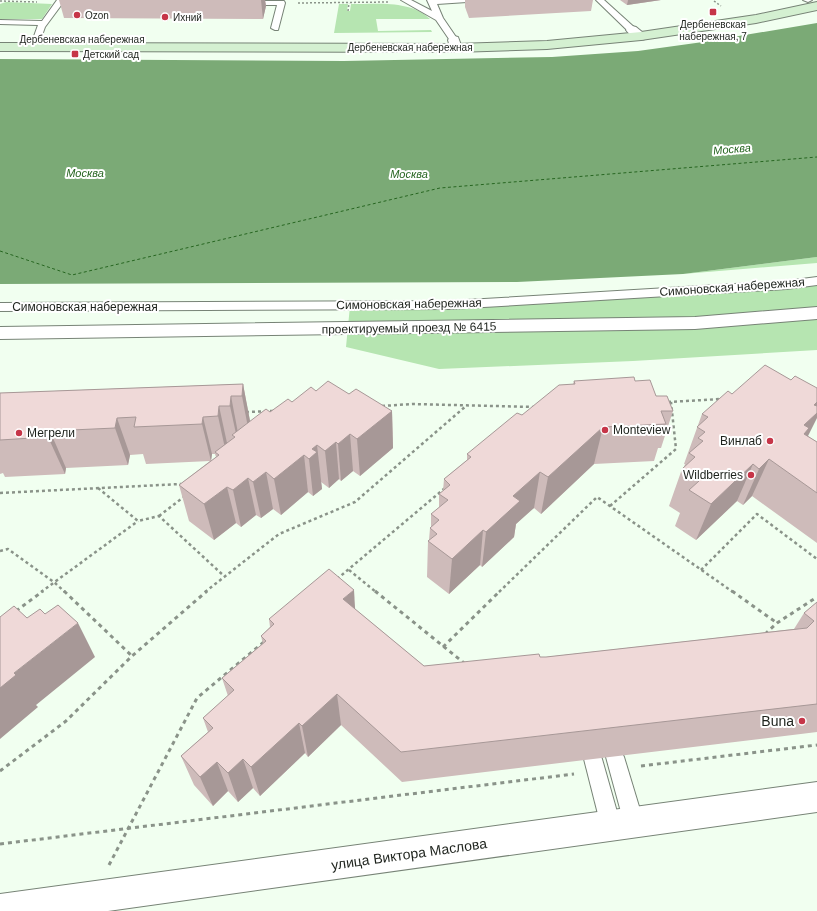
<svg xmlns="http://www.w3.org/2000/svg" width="817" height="911" font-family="Helvetica,sans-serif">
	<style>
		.green { fill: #b6e5b1 }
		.water { fill: #7baa76 }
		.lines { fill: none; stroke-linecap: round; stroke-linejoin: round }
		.ferry { stroke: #276621; stroke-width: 1; stroke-dasharray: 3 2.5; stroke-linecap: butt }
		.service-casing { stroke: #778376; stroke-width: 2 }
		.minor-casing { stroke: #778376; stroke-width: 2 }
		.secondary-casing { stroke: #778376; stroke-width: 2 }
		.path-far2 { stroke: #8a9389; stroke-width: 1.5; stroke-dasharray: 2 2; stroke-linecap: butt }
		.path-far1 { stroke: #8a9389; stroke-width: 2.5; stroke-dasharray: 3 3; stroke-linecap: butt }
		.path { stroke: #8a9389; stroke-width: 3; stroke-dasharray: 4 4; stroke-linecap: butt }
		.service { fill: #fff; fill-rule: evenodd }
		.minor { fill: #fff; fill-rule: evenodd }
		.secondary { fill: #d4f0d1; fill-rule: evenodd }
		.wall { fill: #cebbba; fill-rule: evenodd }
		.shaded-wall { fill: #a79897 }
		.building { fill: #efd9d8; stroke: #a79897 }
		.poi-dot { fill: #c63548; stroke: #fff; stroke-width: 1.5 }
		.labels { text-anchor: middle; stroke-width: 4; stroke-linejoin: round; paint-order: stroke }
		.far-poi-label { font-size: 10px; fill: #1d221c; stroke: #fff; text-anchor: start }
		.far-street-label { font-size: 10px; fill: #1d221c; stroke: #fff }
		.far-water-label { font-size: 11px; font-style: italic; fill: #276621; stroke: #fff }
		.street-label { font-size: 12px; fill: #1d221c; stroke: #fff }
		.poi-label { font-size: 12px; fill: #1d221c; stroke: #fff; text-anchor: start }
		.near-poi-label { font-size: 14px; fill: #1d221c; stroke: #fff; text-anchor: end }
		.near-street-label { font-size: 14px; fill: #1d221c; stroke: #fff }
	</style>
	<rect width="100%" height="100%" fill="#f1fff0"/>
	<g class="green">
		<polygon points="6,2 52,4 42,19 0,19 0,4"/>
		<path d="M339,4H348L347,11H350L351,4C377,4 411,0 430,19H376L378,31L431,30L432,32L334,33Z"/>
		<polygon points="817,257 817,263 683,274"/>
		<polygon points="817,281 817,350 633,361 439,369 346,347 350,306 449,305"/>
	</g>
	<polygon class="water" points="817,23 817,257 683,274 517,282 0,284 0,59 344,61 552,57 638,51 703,42"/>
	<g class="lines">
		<polyline class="ferry" points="0,251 72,275 440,188 817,157"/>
		<g class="service-casing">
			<g id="service">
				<polygon points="57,0 65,0 45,27 40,41 37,41 33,39 38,25 0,24 0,20 42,21"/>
				<polygon points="401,0 411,0 432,11 427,0 471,0 467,2 437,4 443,18 458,40 457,42 451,42 436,20"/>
				<polygon points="596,0 604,0 635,28 635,32 629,32"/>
				<polygon points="803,0 812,0 808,2"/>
				<polygon points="243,1 284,1 285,3 278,30 275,30 271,28 277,5 243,5"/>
				<polygon points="817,277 817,285 786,289 449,309 0,311 0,303 449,301 786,281"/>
				<polygon points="615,748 621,751 624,757 644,823 641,830 634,833 627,830 624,823 606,757 609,751"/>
				<polygon points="593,750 599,753 602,759 621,826 618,833 611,836 604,833 601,826 584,759 587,753"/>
			</g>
		</g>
		<g class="minor-casing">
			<g id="minor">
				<path d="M632,26L636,27L647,36L645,39C638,41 630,36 626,30L628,27Z"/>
				<polygon points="454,36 458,37 462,48 461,51 451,51 448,40 450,37"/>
				<polygon points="817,307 817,319 695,329 0,339 0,327 695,317"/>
				<polygon points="817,782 817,812 108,911 0,911 0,894"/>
			</g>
		</g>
		<g class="secondary-casing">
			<polygon id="secondary" points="817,2 817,10 756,23 641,40 547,49 456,52 0,51 0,43 456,44 547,41 641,32 756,15"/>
		</g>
		<g class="path-far2">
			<polyline points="0,1 37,2"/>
			<polyline points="714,1 721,6"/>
			<polyline points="298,3 389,2"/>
			<polyline points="348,11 349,3"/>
		</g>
		<g class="path-far1">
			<polyline points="668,402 721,399"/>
			<polyline points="382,406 412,404 535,407"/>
			<polyline points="246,412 273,411"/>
			<polyline points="98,488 138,521 159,516 224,576"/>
			<polyline points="0,493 181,484"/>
			<polyline points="610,506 676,449 671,402"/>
			<polyline points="159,516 185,496"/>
			<polyline points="0,551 8,549 55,583 65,592"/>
			<polyline points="349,570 376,592"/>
			<polyline points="701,570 757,514 817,559"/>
			<polyline points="337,579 445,488"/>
			<polyline points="41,592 138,521"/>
			<polyline points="205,592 279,534 355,502 466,406"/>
			<polyline points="499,592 597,497 733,592"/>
		</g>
		<g class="path">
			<polyline points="64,591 132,656"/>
			<polyline points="375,591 464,663"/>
			<polyline points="732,591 777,623"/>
			<polyline points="16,611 43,591"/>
			<polyline points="765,634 777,623 817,597"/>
			<polyline points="443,647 500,591"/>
			<polyline points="641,766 817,745"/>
			<polyline points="0,771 66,721 132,656 207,591"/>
			<polyline points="0,844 574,774"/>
			<polyline points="109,865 197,698 265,641"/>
		</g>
		<use href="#service" class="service"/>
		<use href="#minor" class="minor"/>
		<use href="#secondary" class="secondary"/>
	</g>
	<g class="wall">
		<polygon points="59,0 265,0 266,6 263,19 64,18"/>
		<polygon points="465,0 593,0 591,11 469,18 465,7"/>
		<polygon points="620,0 661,0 627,5"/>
		<polygon points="574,381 635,381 656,396 673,411 661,448 658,448 654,461 594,464 541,514 534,508 531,510 516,524 514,537 482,567 480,565 449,594 427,577 428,541 429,540 430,528 431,527 431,514 439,508 439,494 443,491 444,479 467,460 467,454 522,415 573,384"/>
		<path d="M243,384L250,421L316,391L349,394L392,411L393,448L360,476L353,471L341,481L339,479L329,488L321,482L322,489L313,496L308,492L281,515L273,509L261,518L256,515L241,527L236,523L214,540L189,521L179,485L210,461L146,464L143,454L130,455L128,465L66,468L65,474L5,477L3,473L0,474V393ZM212,454H215L216,457L211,461Z"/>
		<polygon points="702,414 808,436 817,442 817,543 752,496 743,505 737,501 696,540 675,526 680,513 669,506 682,469 684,467 685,464 684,464"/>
		<polygon points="817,602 817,732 402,782 341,725 308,757 305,753 260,796 253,788 238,802 228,791 213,806 194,785 181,756 208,732 203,718 228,696 222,678 263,644 261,636 270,627 269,619 355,609 424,666 546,657 794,629 804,613"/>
	</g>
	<g class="shaded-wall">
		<polygon points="261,0 265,0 266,6 263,19"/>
		<polygon points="628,0 661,0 627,5"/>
		<polygon points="243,384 250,421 249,433 242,396"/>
		<polygon points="231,396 238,433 238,443 230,406"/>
		<polygon points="817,402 817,418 803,446 786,462 814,405"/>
		<polygon points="219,406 227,443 226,453 218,416"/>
		<polygon points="392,411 393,448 360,476 357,439"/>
		<polygon points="203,417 212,454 211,461 202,424"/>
		<polygon points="117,418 130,455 128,465 115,428"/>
		<polygon points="603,427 594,464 541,514 548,477"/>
		<polygon points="50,431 66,468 65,474 48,437"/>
		<polygon points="350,434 353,471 341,481 338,444"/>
		<polygon points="336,442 339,479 329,488 325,451"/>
		<polygon points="317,445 322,489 313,496 309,459 312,449"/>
		<polygon points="304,455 308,492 281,515 274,479"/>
		<polygon points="769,459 752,496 743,505 759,469"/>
		<polygon points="753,464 737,501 696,540 711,504"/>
		<polygon points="266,472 273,509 261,518 253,482"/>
		<polygon points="540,472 534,508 516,524 514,537 482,567 486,532 513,496"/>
		<polygon points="248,478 256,515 241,527 233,490"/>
		<polygon points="227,487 236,523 214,540 204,504"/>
		<polygon points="483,530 480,565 449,594 452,559"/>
		<polygon points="354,590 356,624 343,599"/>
		<polygon points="78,623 95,657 36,705 38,707 0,739 0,688 14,673"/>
		<polygon points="337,694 341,725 308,757 302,726"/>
		<polygon points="299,723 305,753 260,796 251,767"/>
		<polygon points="243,759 253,788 238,802 228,773"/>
		<polygon points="217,762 228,791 213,806 200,777"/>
	</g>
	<g class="building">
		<polygon points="765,365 791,380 795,376 817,388 817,402 814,405 817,406 817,413 804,425 809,428 804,434 817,442 817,493 769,459 759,469 753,464 711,504 689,490 699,481 682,469 695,457 689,453 703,441 698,438 705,432 697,427 708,417 702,414 728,391 732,394"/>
		<polygon points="634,377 635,381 650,380 656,396 667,396 673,411 661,411 666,424 603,427 548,477 540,472 513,496 520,501 486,532 483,530 452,559 428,541 437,534 430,528 439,520 431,514 448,500 439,494 450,485 444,479 471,457 467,454 517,413 522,415 559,385 575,384 574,381"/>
		<polygon points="328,381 349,394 356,389 392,411 357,439 350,434 338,444 336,442 325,451 317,445 312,449 317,452 309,459 304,455 274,479 266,472 253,482 248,478 233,490 227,487 204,504 179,485 219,455 215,452 235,437 232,435 266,409 270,412 288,399 292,402 311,387 316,391"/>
		<polygon points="243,384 242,396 231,396 230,406 219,406 218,416 203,417 202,424 134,427 136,417 117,418 115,428 50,431 48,437 0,440 0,393"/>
		<polygon points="329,569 354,590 343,599 424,666 539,654 540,657 546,657 807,628 814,621 804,613 817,602 817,704 401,752 337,694 302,726 299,723 251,767 243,759 228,773 217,762 200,777 181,756 213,728 203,718 234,690 222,678 266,641 261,636 274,624 269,619"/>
		<polygon points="58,605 78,623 14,673 16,675 0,688 0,617 14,606 27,618 40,609 45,614"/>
	</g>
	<g class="poi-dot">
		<rect x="709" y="8" width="8" height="8" rx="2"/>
		<circle cx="77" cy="15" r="4"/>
		<circle cx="165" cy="17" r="4"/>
		<rect x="71" y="50" width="8" height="8" rx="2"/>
		<circle cx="605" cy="430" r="4"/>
		<circle cx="19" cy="433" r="4"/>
		<circle cx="770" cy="441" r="4"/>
		<circle cx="751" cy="475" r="4"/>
		<circle cx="802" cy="721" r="4"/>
	</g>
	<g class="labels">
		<g class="far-poi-label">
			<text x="85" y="19">Ozon</text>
			<text x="173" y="21">Ихний</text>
			<text x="713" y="28" text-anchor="middle">Дербеневская<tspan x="713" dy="12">набережная, 7</tspan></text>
			<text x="83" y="58">Детский сад</text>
		</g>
		<g class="far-street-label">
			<text x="82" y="43">Дербеневская набережная</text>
			<text x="410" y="51">Дербеневская набережная</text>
		</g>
		<g class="far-water-label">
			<text transform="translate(732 149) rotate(-5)" y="4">Москва</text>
			<text x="85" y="177">Москва</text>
			<text x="409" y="178">Москва</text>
		</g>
		<g class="street-label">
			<text transform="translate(732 287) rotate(-4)" y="4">Симоновская набережная</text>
			<text transform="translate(409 304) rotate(-1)" y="4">Симоновская набережная</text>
			<text x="85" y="311">Симоновская набережная</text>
			<text transform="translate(409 328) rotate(-1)" y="4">проектируемый проезд № 6415</text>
		</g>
		<g class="poi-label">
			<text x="613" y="434">Monteview</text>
			<text x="27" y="437">Мегрели</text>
			<text x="762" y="445" text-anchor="end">Винлаб</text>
			<text x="743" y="479" text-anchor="end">Wildberries</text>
		</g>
		<g class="near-poi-label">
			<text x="794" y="726">Buna</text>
		</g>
		<g class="near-street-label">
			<text transform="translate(409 854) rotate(-8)" y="5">улица Виктора Маслова</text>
		</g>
	</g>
</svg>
